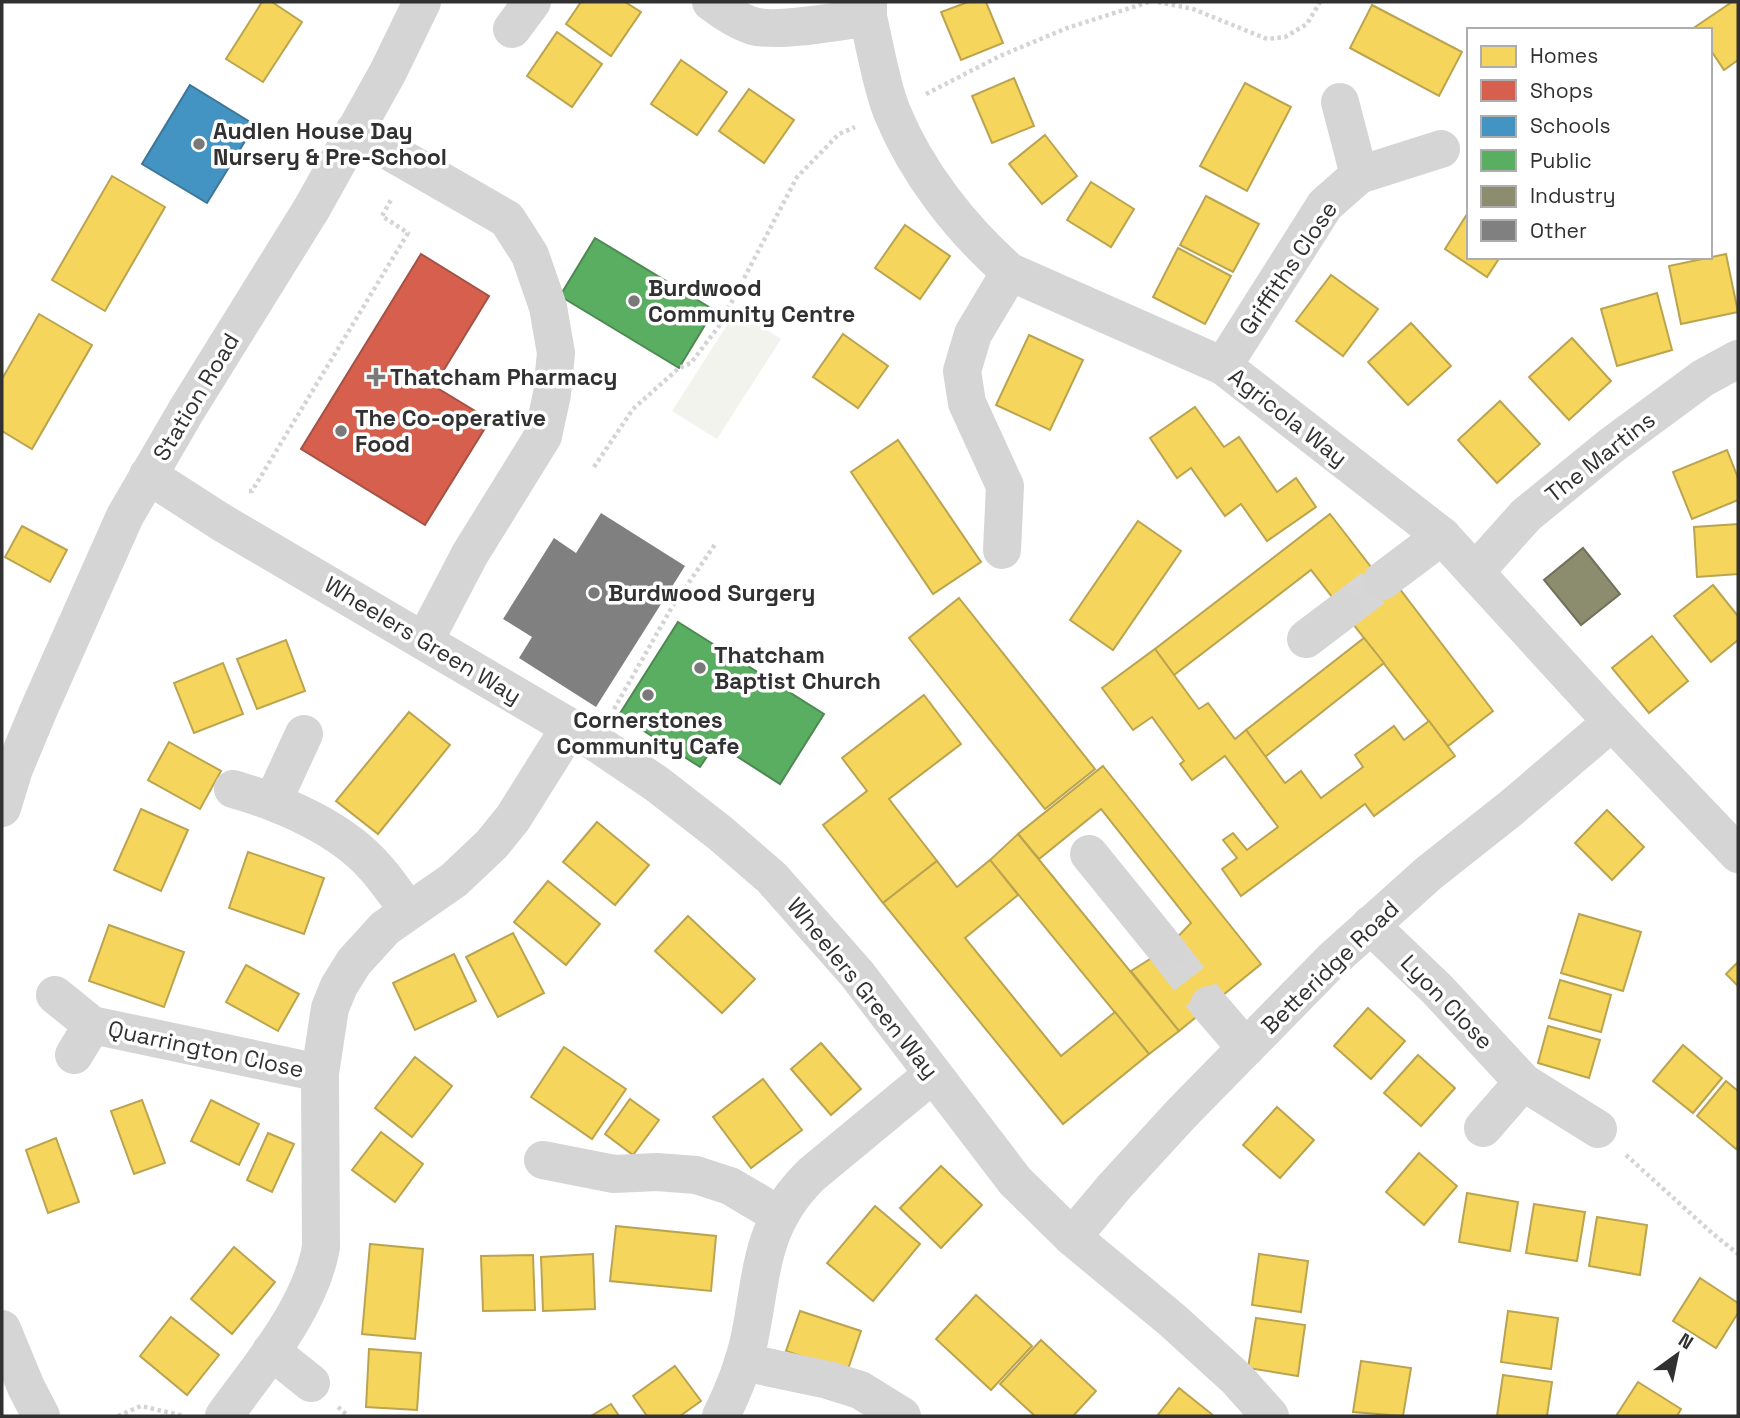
<svg xmlns="http://www.w3.org/2000/svg" width="1740" height="1418" font-family="'Space Grotesk',sans-serif">
	<style>
		.green { fill: #f1f3ec }
		.homes { fill: #f6d55c; stroke: #bba44f; stroke-width: 2 }
		.shops { fill: #d6604d; stroke: #a45245; stroke-width: 2 }
		.schools { fill: #4393c3; stroke: #3e7697; stroke-width: 2 }
		.public { fill: #5aae61; stroke: #4e8853; stroke-width: 2 }
		.industry { fill: #8c8c6e; stroke: #71715c; stroke-width: 2 }
		.building { fill: #808080 }
		.lines { fill: none; stroke-linecap: round; stroke-linejoin: round }
		.minor-tunnel { stroke: #d6d6d6; stroke-width: 38; stroke-dasharray: 38 19; stroke-linecap: butt }
		.path { stroke: #d4d4d4; stroke-width: 4.5; stroke-dasharray: 3.5 3.5; stroke-linecap: butt }
		.minor { stroke: #d5d5d5; stroke-width: 38 }
		.tertiary { stroke: #d5d5d5; stroke-width: 38 }
		.poi-dot { fill: #797979; stroke: #fff; stroke-width: 2.5 }
		.labels { text-anchor: middle; stroke-width: 7; stroke-linejoin: round; paint-order: stroke }
		.poi-label { font-size: 23px; font-weight: bold; fill: #313131; stroke: #fff; text-anchor: start }
		.street-label { font-size: 23px; fill: #313131; stroke: #fff }
	</style>
	<rect width="100%" height="100%" fill="#fff"/>
	<polygon class="green" points="736,311 781,339 717,439 672,411"/>
	<g class="homes">
		<polygon points="262,2 272,2 302,22 263,82 226,59"/>
		<polygon points="581,2 625,2 641,12 611,56 566,24"/>
		<polygon points="968,2 986,2 1003,43 961,60 941,12"/>
		<polygon points="1732,2 1738,2 1738,60 1724,70 1710,49 1710,30 1697,30 1695,27"/>
		<polygon points="1372,5 1462,52 1439,96 1350,48"/>
		<polygon points="557,32 602,64 572,107 527,76"/>
		<polygon points="681,60 727,92 697,135 651,104"/>
		<polygon points="1014,78 1034,126 992,143 972,96"/>
		<polygon points="1245,83 1291,107 1247,191 1200,166"/>
		<polygon points="749,89 794,120 764,163 719,131"/>
		<polygon points="1045,135 1077,176 1042,204 1009,164"/>
		<polygon points="112,176 165,207 105,311 52,280"/>
		<polygon points="1091,182 1134,209 1111,247 1067,220"/>
		<polygon points="1206,196 1259,224 1233,272 1180,245"/>
		<polygon points="1469,211 1469,257 1500,257 1487,277 1445,249"/>
		<polygon points="905,225 950,256 920,299 875,268"/>
		<polygon points="1178,248 1231,276 1205,324 1153,297"/>
		<polygon points="1726,254 1738,312 1681,324 1669,266"/>
		<polygon points="1331,275 1378,309 1343,356 1296,321"/>
		<polygon points="1657,293 1672,350 1617,366 1601,309"/>
		<polygon points="39,314 92,345 32,449 2,431 2,379"/>
		<polygon points="1411,323 1451,366 1408,405 1368,362"/>
		<polygon points="843,334 888,366 858,408 813,377"/>
		<polygon points="1029,335 1083,360 1050,430 996,405"/>
		<polygon points="1572,338 1611,381 1569,420 1529,377"/>
		<polygon points="1500,401 1540,444 1497,483 1458,440"/>
		<polygon points="1195,407 1224,447 1239,437 1277,492 1296,478 1316,507 1267,541 1241,504 1225,516 1191,468 1177,478 1150,438"/>
		<polygon points="898,440 981,562 933,594 851,472"/>
		<polygon points="1727,450 1738,478 1738,500 1692,519 1673,472"/>
		<polygon points="1330,514 1392,594 1399,588 1493,711 1448,746 1311,570 1174,675 1155,649"/>
		<polygon points="1138,521 1181,551 1113,650 1070,620"/>
		<polygon points="1738,524 1738,574 1697,577 1694,527"/>
		<polygon points="22,526 67,550 50,582 5,557"/>
		<polygon points="1713,585 1738,616 1738,640 1711,662 1674,616"/>
		<polygon points="959,598 1095,769 1045,809 909,638"/>
		<polygon points="1652,636 1688,681 1649,713 1612,668"/>
		<polygon points="1364,638 1384,663 1265,757 1246,730"/>
		<polygon points="286,640 305,691 257,709 237,659"/>
		<polygon points="1155,649 1199,709 1208,703 1235,739 1246,730 1285,783 1301,771 1321,798 1363,767 1355,755 1394,726 1404,740 1429,721 1455,756 1374,816 1365,804 1241,896 1222,869 1237,858 1223,840 1233,833 1247,850 1278,827 1225,756 1192,780 1180,764 1184,761 1152,717 1133,730 1102,688"/>
		<polygon points="223,663 243,714 194,733 174,683"/>
		<polygon points="924,695 961,744 889,799 937,861 883,903 823,825 867,791 842,758"/>
		<polygon points="409,712 450,745 378,834 336,801"/>
		<polygon points="169,742 221,771 200,809 148,780"/>
		<polygon points="1103,766 1261,964 1179,1031 1131,971 1166,949 1191,923 1101,809 1039,859 1018,834"/>
		<polygon points="141,809 188,830 161,891 114,870"/>
		<polygon points="1607,810 1644,847 1612,880 1575,843"/>
		<polygon points="597,822 649,865 615,905 563,862"/>
		<polygon points="1018,834 1179,1031 1149,1054 990,860"/>
		<polygon points="248,852 324,878 304,934 229,908"/>
		<polygon points="990,860 1018,895 965,938 1061,1056 1115,1012 1149,1054 1063,1124 883,903 937,861 957,887"/>
		<polygon points="548,881 600,924 566,965 514,922"/>
		<polygon points="1579,914 1641,932 1623,991 1561,973"/>
		<polygon points="688,916 755,979 722,1013 655,951"/>
		<polygon points="109,925 184,952 164,1007 89,981"/>
		<polygon points="513,933 544,993 498,1017 466,957"/>
		<polygon points="454,954 476,1001 415,1030 393,983"/>
		<polygon points="1738,962 1738,986 1726,974"/>
		<polygon points="246,965 299,994 278,1031 226,1002"/>
		<polygon points="1560,980 1611,995 1601,1032 1549,1018"/>
		<polygon points="1368,1008 1405,1041 1371,1079 1334,1046"/>
		<polygon points="1548,1026 1600,1040 1589,1078 1538,1063"/>
		<polygon points="821,1043 861,1089 831,1115 791,1069"/>
		<polygon points="1683,1045 1722,1078 1693,1113 1653,1081"/>
		<polygon points="564,1047 626,1089 592,1139 531,1097"/>
		<polygon points="1418,1055 1455,1088 1421,1126 1384,1093"/>
		<polygon points="415,1057 452,1086 412,1137 375,1108"/>
		<polygon points="763,1079 802,1130 751,1168 713,1117"/>
		<polygon points="1726,1081 1738,1091 1738,1146 1736,1149 1697,1116"/>
		<polygon points="630,1099 659,1120 633,1155 605,1134"/>
		<polygon points="142,1100 165,1163 134,1174 111,1111"/>
		<polygon points="211,1100 259,1124 239,1165 191,1141"/>
		<polygon points="1277,1107 1314,1140 1280,1178 1243,1145"/>
		<polygon points="381,1132 423,1164 395,1202 352,1170"/>
		<polygon points="268,1133 294,1144 272,1192 247,1180"/>
		<polygon points="56,1138 79,1202 48,1213 26,1150"/>
		<polygon points="1419,1153 1457,1186 1424,1225 1386,1192"/>
		<polygon points="941,1166 982,1205 941,1248 900,1208"/>
		<polygon points="1467,1193 1518,1202 1510,1251 1459,1242"/>
		<polygon points="1534,1204 1585,1212 1577,1261 1526,1253"/>
		<polygon points="875,1206 920,1244 873,1301 827,1263"/>
		<polygon points="1597,1217 1647,1225 1640,1275 1589,1266"/>
		<polygon points="616,1226 716,1236 711,1291 610,1281"/>
		<polygon points="370,1244 423,1249 415,1339 362,1334"/>
		<polygon points="234,1247 275,1282 232,1334 191,1299"/>
		<polygon points="593,1254 595,1309 543,1311 541,1257"/>
		<polygon points="1259,1254 1308,1261 1301,1312 1252,1305"/>
		<polygon points="533,1255 535,1310 483,1311 481,1256"/>
		<polygon points="1700,1278 1738,1303 1738,1313 1716,1348 1673,1321"/>
		<polygon points="976,1295 1032,1346 991,1390 936,1339"/>
		<polygon points="800,1311 861,1331 847,1372 786,1351"/>
		<polygon points="1508,1311 1558,1318 1551,1369 1501,1362"/>
		<polygon points="171,1317 219,1355 187,1395 140,1356"/>
		<polygon points="1256,1318 1305,1325 1298,1376 1248,1368"/>
		<polygon points="1041,1340 1096,1391 1073,1416 1035,1416 1000,1384"/>
		<polygon points="369,1349 421,1353 417,1410 366,1407"/>
		<polygon points="1361,1361 1411,1368 1403,1416 1353,1412"/>
		<polygon points="675,1366 701,1401 680,1416 647,1416 633,1396"/>
		<polygon points="1503,1375 1552,1382 1547,1416 1497,1416"/>
		<polygon points="1638,1382 1681,1409 1677,1416 1616,1416"/>
		<polygon points="1179,1388 1214,1416 1157,1416"/>
		<polygon points="611,1404 619,1416 591,1416"/>
	</g>
	<polygon class="shops" points="421,254 489,296 434,386 490,420 425,525 301,449"/>
	<polygon class="schools" points="190,85 255,125 207,203 142,164"/>
	<g class="public">
		<polygon points="595,238 714,310 679,368 560,296"/>
		<polygon points="678,622 824,714 780,784 716,743 700,767 619,715"/>
	</g>
	<polygon class="industry" points="1583,548 1620,594 1581,625 1544,580"/>
	<polygon class="building" points="601,513 685,566 596,707 519,658 532,637 503,619 554,538 576,553"/>
	<g class="lines">
		<g class="minor-tunnel">
			<polyline points="1343,611 1382,581"/>
			<polyline points="1166,949 1209,1005"/>
		</g>
		<g class="path">
			<polyline points="1158,2 1193,9 1267,39 1285,37 1307,24 1320,2"/>
			<polyline points="926,94 1000,56 1067,28 1149,2"/>
			<polyline points="594,467 633,409 679,368 691,363 719,326 797,177 839,134 855,127"/>
			<polyline points="249,491 252,491 408,233 382,216 392,198"/>
			<polyline points="614,709 672,607 716,543"/>
			<polyline points="1626,1155 1712,1233 1738,1254"/>
			<polyline points="338,1407 348,1416"/>
			<polyline points="118,1416 141,1406 184,1416"/>
		</g>
		<g class="minor">
			<path d="M711,2C724,12 737,21 753,26C777,33 841,21 868,17"/>
			<path d="M868,2V17C875,46 881,85 892,112C917,173 961,229 1010,272L1223,366L1442,536L1612,722L1738,854"/>
			<polyline points="512,29 532,2"/>
			<polyline points="1340,102 1359,175"/>
			<polyline points="354,131 507,219 530,255 548,307 556,353 552,394 543,436 470,554 425,640"/>
			<polyline points="1223,366 1325,205 1359,175 1441,149"/>
			<polyline points="148,475 221,522 595,742 657,784 720,833 772,878 857,974 1015,1181 1072,1237 1172,1320 1237,1379 1270,1416"/>
			<polyline points="1002,550 1005,486 967,403 962,371 973,334 1010,272"/>
			<polyline points="1475,572 1526,515 1612,445 1703,378 1738,359"/>
			<polyline points="1382,581 1442,536"/>
			<polyline points="1306,639 1343,611"/>
			<path d="M233,789C282,803 341,828 375,867C387,880 397,896 408,910"/>
			<polyline points="273,801 304,734"/>
			<polyline points="1089,854 1166,949"/>
			<polyline points="1370,925 1437,989 1523,1082 1598,1129"/>
			<polyline points="55,995 92,1025 320,1073"/>
			<polyline points="1209,1005 1246,1048"/>
			<polyline points="74,1055 92,1025"/>
			<polyline points="1483,1128 1523,1082"/>
			<polyline points="543,1160 614,1174 657,1172 696,1175 730,1186 779,1215"/>
			<polyline points="1072,1237 1115,1186 1182,1113 1332,960 1429,873 1510,809 1612,722"/>
			<polyline points="271,1351 311,1383"/>
			<polyline points="743,1362 828,1380 860,1390 902,1416"/>
			<path d="M224,1416C260,1366 310,1309 321,1247L320,1073L330,1008L339,986L354,962L385,928L454,880L492,844L513,818L570,727"/>
			<path d="M721,1416C733,1392 743,1367 749,1341C763,1274 759,1225 812,1174L933,1074"/>
		</g>
		<g class="tertiary">
			<polyline points="2,808 14,769 39,709 125,516 186,411 312,208 388,72 422,2"/>
			<polyline points="2,1329 26,1387 41,1416"/>
		</g>
	</g>
	<g class="poi-dot">
		<circle cx="199" cy="144" r="7"/>
		<circle cx="634" cy="301" r="7"/>
		<path d="M372.5 366.5h7v7h7v7h-7v7h-7v-7h-7v-7h7z"/>
		<circle cx="341" cy="431" r="7"/>
		<circle cx="594" cy="593" r="7"/>
		<circle cx="700" cy="668" r="7"/>
		<circle cx="648" cy="695" r="7"/>
	</g>
	<g class="labels">
		<g class="poi-label">
			<text x="213" y="139">Audlen House Day<tspan x="213" dy="26">Nursery &amp; Pre-School</tspan></text>
			<text x="648" y="296">Burdwood<tspan x="648" dy="26">Community Centre</tspan></text>
			<text x="390" y="385">Thatcham Pharmacy</text>
			<text x="355" y="426">The Co-operative<tspan x="355" dy="26">Food</tspan></text>
			<text x="608" y="601">Burdwood Surgery</text>
			<text x="714" y="663">Thatcham<tspan x="714" dy="26">Baptist Church</tspan></text>
			<text x="648" y="728" text-anchor="middle">Cornerstones<tspan x="648" dy="26">Community Cafe</tspan></text>
		</g>
		<g class="street-label">
			<text transform="translate(1288 268) rotate(-56)" y="8">Griffiths Close</text>
			<text transform="translate(196 397) rotate(-59)" y="8">Station Road</text>
			<text transform="translate(1288 417) rotate(38)" y="8">Agricola Way</text>
			<text transform="translate(1600 457) rotate(-38)" y="8">The Martins</text>
			<text transform="translate(423 640) rotate(31)" y="8">Wheelers Green Way</text>
			<text transform="translate(1330 967) rotate(-44)" y="8">Betteridge Road</text>
			<text transform="translate(863 988) rotate(51)" y="8">Wheelers Green Way</text>
			<text transform="translate(1447 1002) rotate(46)" y="8">Lyon Close</text>
			<text transform="translate(206 1049) rotate(12)" y="8">Quarrington Close</text>
		</g>
	</g>
	<rect width="1740" height="1418" fill="none" stroke="#313131" stroke-width="7"/>
	<rect x="1467" y="28" width="245" height="231" fill="#ffffff" stroke="#adadad" stroke-width="2"/>
	<rect x="1481" y="46" width="35" height="21" fill="#f6d55c" stroke="#adadad" stroke-width="2"/>
	<text x="1530" y="63" font-size="21" fill="#313131">Homes</text>
	<rect x="1481" y="80" width="35" height="21" fill="#d6604d" stroke="#adadad" stroke-width="2"/>
	<text x="1530" y="98" font-size="21" fill="#313131">Shops</text>
	<rect x="1481" y="116" width="35" height="21" fill="#4393c3" stroke="#adadad" stroke-width="2"/>
	<text x="1530" y="133" font-size="21" fill="#313131">Schools</text>
	<rect x="1481" y="150" width="35" height="21" fill="#5aae61" stroke="#adadad" stroke-width="2"/>
	<text x="1530" y="168" font-size="21" fill="#313131">Public</text>
	<rect x="1481" y="186" width="35" height="21" fill="#8c8c6e" stroke="#adadad" stroke-width="2"/>
	<text x="1530" y="203" font-size="21" fill="#313131">Industry</text>
	<rect x="1481" y="220" width="35" height="21" fill="#808080" stroke="#adadad" stroke-width="2"/>
	<text x="1530" y="238" font-size="21" fill="#313131">Other</text>
	<g transform="translate(1677 1355) rotate(33)" stroke="#ffffff" stroke-width="5" paint-order="stroke">
	<path d="M0-5L12 26L0 18L-12 26Z" fill="#313131"/>
	<text y="-10" font-size="19" font-weight="bold" text-anchor="middle" fill="#313131">N</text>
	</g>
</svg>
